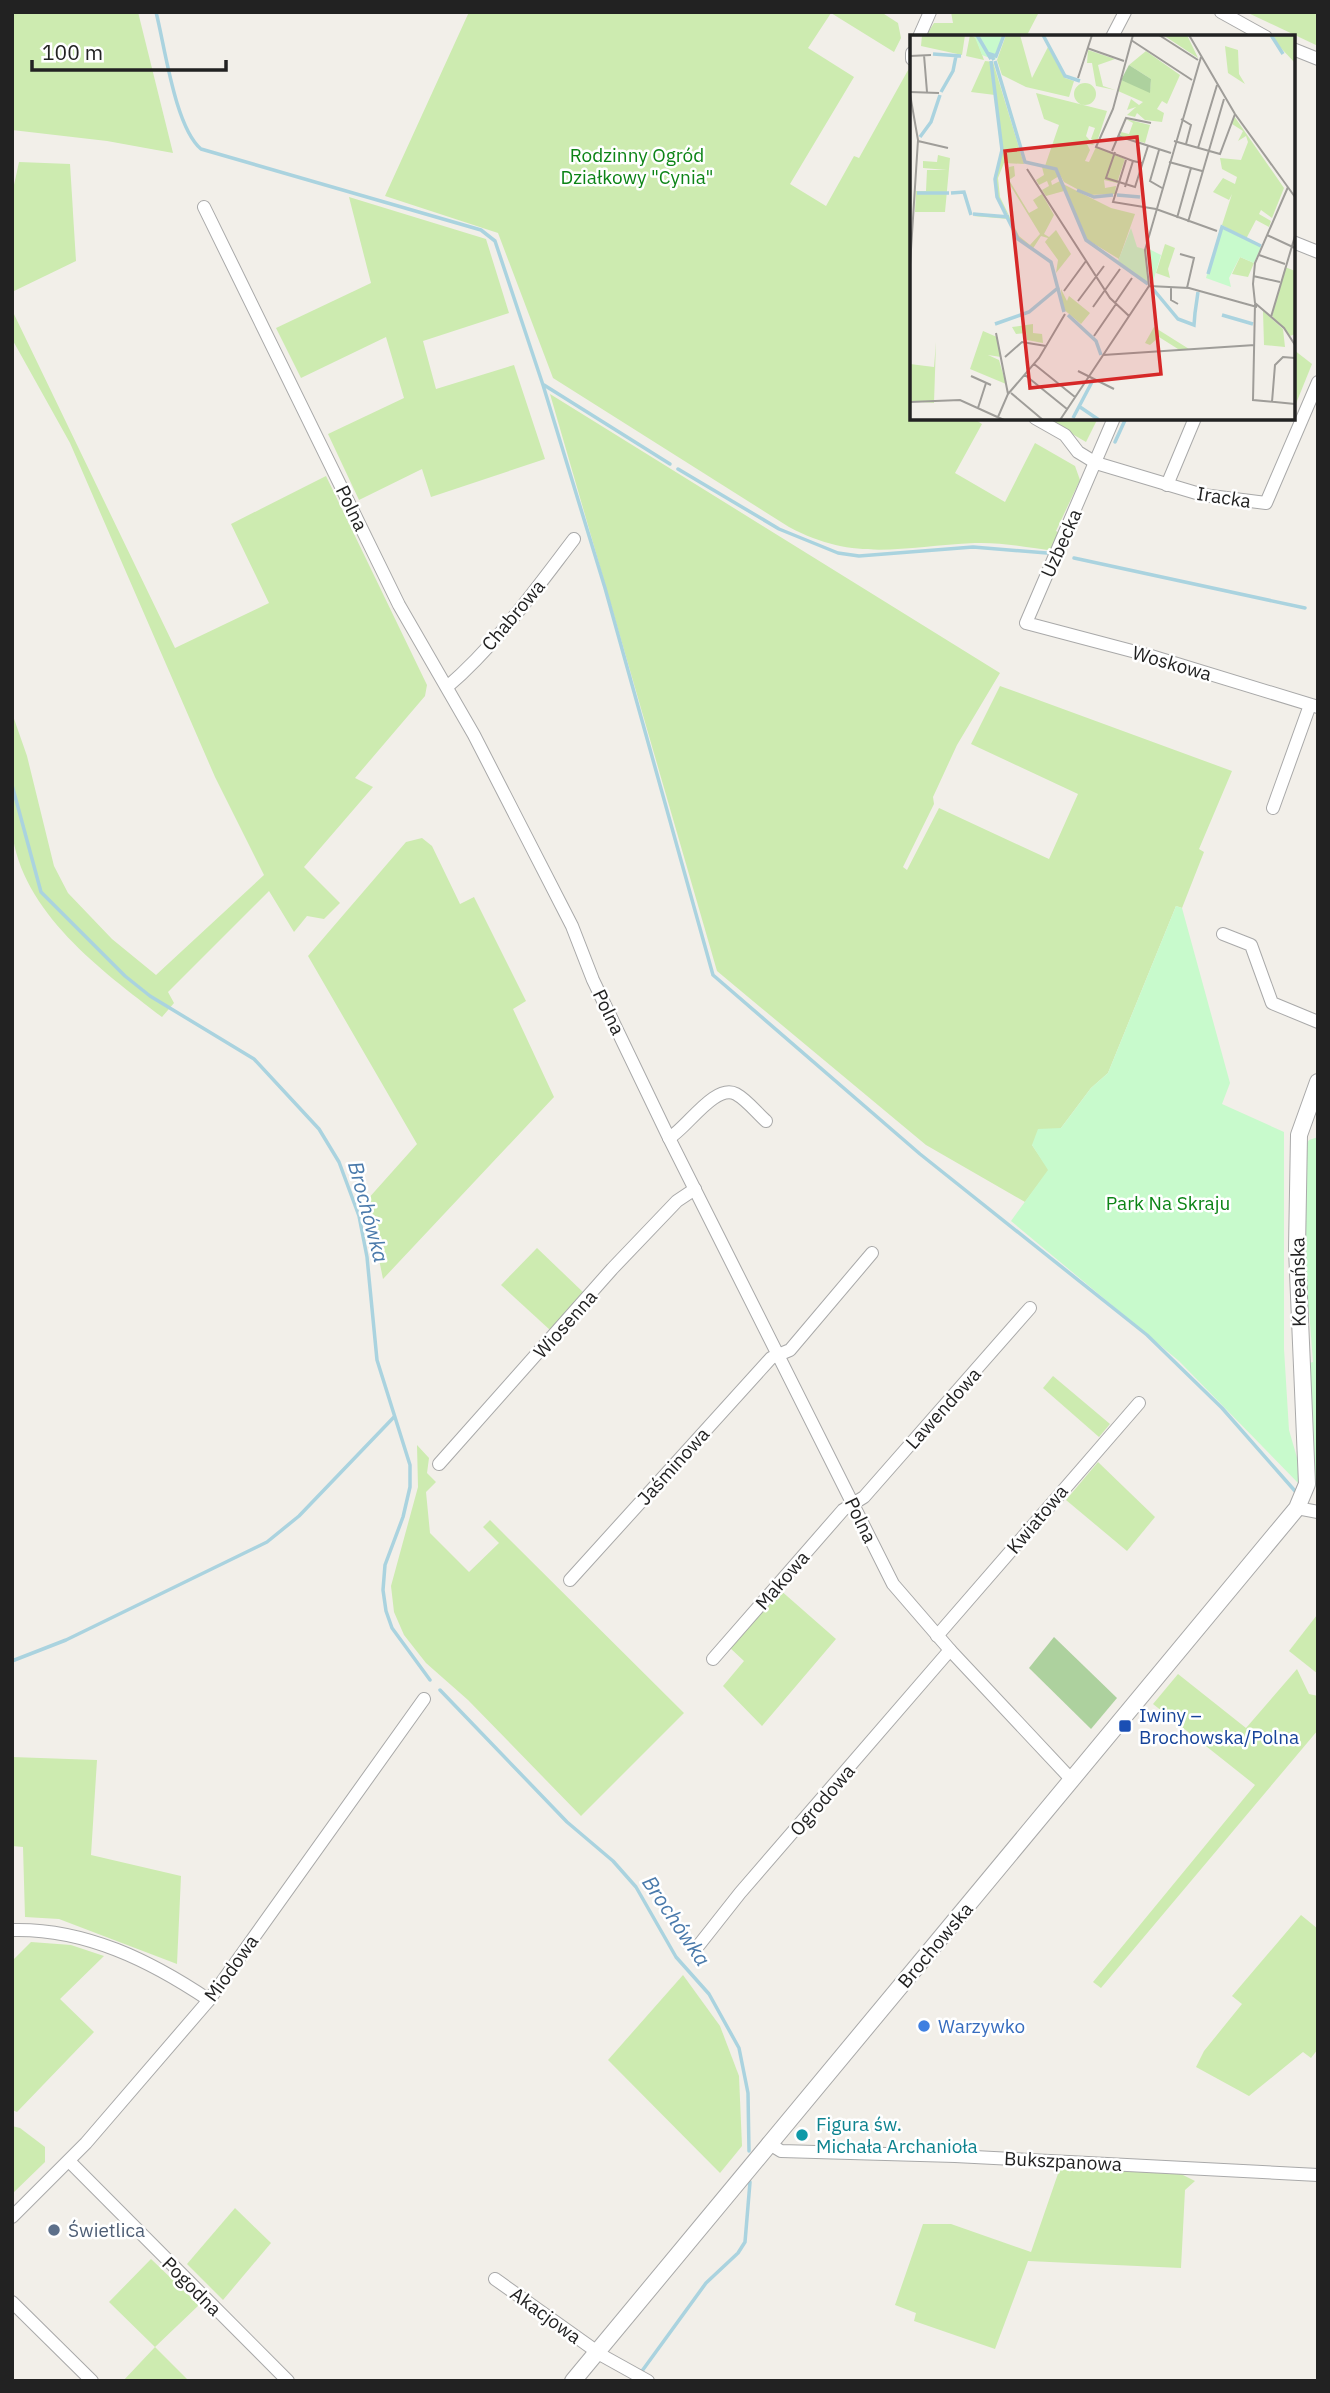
<svg xmlns="http://www.w3.org/2000/svg" width="1330" height="2393" font-family="'IBM Plex Sans',sans-serif">
	<style>
		.grass { fill: #cdebb0 }
		.forest { fill: #add19e }
		.park { fill: #c8facc }
		.lines { fill: none; stroke-linecap: round; stroke-linejoin: round }
		.stream { stroke: #aad3df; stroke-width: 3.5 }
		.minor-casing { stroke: #a9a9a9; stroke-width: 14 }
		.tertiary-casing { stroke: #a9a9a9; stroke-width: 18 }
		.minor { stroke: #fff; stroke-width: 12 }
		.tertiary { stroke: #fff; stroke-width: 16 }
		.transit-dot { fill: #1a4fb4; stroke: #fff; stroke-width: 2.5 }
		.shop-dot { fill: #3f7fe0; stroke: #fff; stroke-width: 2.5 }
		.culture-dot { fill: #0f9aa8; stroke: #fff; stroke-width: 2.5 }
		.service-dot { fill: #5c6f8a; stroke: #fff; stroke-width: 2.5 }
		.labels { text-anchor: middle; stroke-width: 5; stroke-linejoin: round; paint-order: stroke }
		.park-label { font-size: 19px; fill: #0c8416; stroke: #fff }
		.street-label { font-size: 19px; fill: #222; stroke: #fff }
		.transit-label { font-size: 19px; fill: #164399; stroke: #fff; text-anchor: start }
		.shop-label { font-size: 19px; fill: #366cbe; stroke: #fff; text-anchor: start }
		.culture-label { font-size: 19px; fill: #0d838f; stroke: #fff; text-anchor: start }
		.service-label { font-size: 19px; fill: #4e5e75; stroke: #fff; text-anchor: start }
		.water-label { font-size: 21px; font-style: italic; fill: #4a7aab; stroke: #fff }
		.inset-river { fill: none; stroke: #aad3df; stroke-width: 3.5 }
		.inset-road { fill: none; stroke: #9f9d99; stroke-width: 2 }
		.view { fill: #d62828; fill-opacity: 0.15; stroke: #d62828; stroke-width: 3.5 }
		.inset-edge { fill: none; stroke: #222; stroke-width: 3.5 }
	</style>
	<rect width="100%" height="100%" fill="#f2efe9"/>
	<g class="grass">
		<polygon points="12,12 138,12 173,153 107,141 12,130"/>
		<path d="M469,12H881L898,23L901,38L894,52L831,13L808,48L854,77L790,184L826,206L854,156L859,158L912,63V418H973L982,424L955,473L1005,502L1035,443L1075,466L1080,480L1056,531L1063,535L1056,551C1029,548 1002,542 975,543C903,546 856,563 789,527L553,378L498,233L385,196Z"/>
		<polygon points="951,12 1034,12 1038,14 1026,37 925,37 934,23 953,23"/>
		<polygon points="1246,12 1318,12 1318,46"/>
		<polygon points="19,162 70,164 76,261 12,292 12,194"/>
		<polygon points="349,197 486,239 509,313 423,341 436,389 514,365 545,459 431,497 422,469 359,500 328,434 404,398 386,337 301,378 276,328 371,283"/>
		<path d="M12,310L175,648L269,603L231,524L326,476L427,685L425,696L355,778L373,787L304,867L340,903L324,919L307,916L294,932L269,891L168,992L174,1003L162,1017C102,971 21,912 12,831C8,793 12,752 12,713L27,756L54,866L68,893L112,939L156,975L264,875L215,777L70,443L12,339Z"/>
		<polygon points="1294,350 1312,364 1293,411 1293,351"/>
		<polygon points="550,394 1000,673 957,745 933,797 934,804 903,867 907,870 939,808 1049,859 1078,794 971,744 1000,686 1232,771 1199,849 1204,852 1182,908 1176,906 1108,1073 1091,1088 1061,1128 1032,1145 1049,1170 1025,1202 926,1145 717,971"/>
		<polygon points="1045,418 1098,418 1086,442"/>
		<polygon points="422,838 432,846 460,904 474,897 526,1001 513,1009 554,1097 383,1279 367,1200 417,1144 308,956 406,842"/>
		<polygon points="537,1248 585,1294 550,1330 501,1285"/>
		<polygon points="1053,1376 1110,1424 1099,1437 1043,1388"/>
		<polygon points="417,1445 429,1458 427,1473 436,1482 426,1492 430,1533 469,1572 499,1543 483,1527 490,1520 684,1713 581,1816 468,1700 426,1663 404,1635 394,1612 391,1586 418,1487"/>
		<polygon points="1098,1462 1155,1517 1127,1551 1066,1500"/>
		<polygon points="779,1589 836,1639 762,1726 723,1686 744,1661 729,1647"/>
		<polygon points="1317,1615 1318,1616 1318,1674 1289,1651"/>
		<polygon points="1297,1669 1309,1694 1318,1696 1318,1730 1101,1988 1093,1982 1255,1785 1153,1704 1178,1674 1246,1728"/>
		<polygon points="12,1757 97,1760 91,1855 181,1876 177,1964 59,1919 25,1917 23,1847 12,1846"/>
		<polygon points="1301,1915 1318,1929 1318,2049 1311,2058 1303,2052 1249,2096 1196,2067 1204,2051 1242,2004 1232,1996"/>
		<polygon points="31,1942 71,1945 104,1956 60,1999 94,2032 17,2112 12,2110 12,1961"/>
		<polygon points="683,1975 720,2026 739,2076 742,2146 720,2173 608,2060"/>
		<polygon points="12,2126 20,2128 45,2147 45,2162 12,2194"/>
		<polygon points="1061,2165 1179,2173 1195,2181 1185,2190 1181,2268 1028,2261 995,2349 914,2321 916,2313 895,2305 923,2224 951,2224 1031,2252"/>
		<polygon points="235,2208 271,2243 223,2300 187,2264"/>
		<polygon points="151,2259 199,2305 155,2347 189,2381 123,2381 155,2347 109,2302"/>
	</g>
	<polygon class="forest" points="1054,1637 1117,1698 1091,1729 1029,1668"/>
	<g class="park">
		<polygon points="1176,906 1182,908 1230,1083 1222,1104 1284,1132 1284,1349 1289,1430 1300,1468 1299,1484 1179,1361 1011,1221 1048,1170 1032,1145 1038,1129 1061,1128 1091,1088 1108,1073"/>
		<polygon points="1318,1137 1318,1490 1315,1486 1305,1364 1313,1362 1309,1310 1303,1295 1304,1148 1309,1140"/>
	</g>
	<g class="lines">
		<g class="stream">
			<path d="M156,12C165,47 175,127 201,149L481,230L495,241L543,385L605,588L713,975L920,1154L1147,1335L1222,1408L1295,1491"/>
			<polyline points="544,385 670,464"/>
			<polyline points="1115,442 1126,418"/>
			<polyline points="678,469 779,529 838,553 859,556 973,547 1047,553"/>
			<polyline points="1074,558 1305,608"/>
			<polyline points="12,785 41,892 125,976 150,996 254,1059 319,1129 339,1162 359,1216 367,1257 377,1360 410,1465 410,1487 403,1517 385,1565 383,1590 386,1611 392,1628 430,1680"/>
			<polyline points="12,1661 66,1640 267,1542 299,1516 394,1417"/>
			<polyline points="440,1690 567,1822 613,1861 636,1887 676,1957 709,1994 739,2048 748,2093 749,2151"/>
			<polyline points="642,2371 706,2283 738,2253 745,2242 750,2182"/>
		</g>
		<g class="minor-casing">
			<g id="minor">
				<polyline points="1221,12 1266,37"/>
				<polyline points="919,37 930,12"/>
				<polyline points="1112,37 1125,12"/>
				<polyline points="1293,49 1318,59"/>
				<polyline points="912,53 912,59"/>
				<polyline points="204,207 399,605 474,735 572,926 593,980 669,1138 893,1584 950,1650 1071,1779"/>
				<polyline points="1293,242 1318,252"/>
				<polyline points="1035,418 1065,435 1078,452 1096,463 1203,495 1266,503 1318,382"/>
				<polyline points="1114,418 1026,623 1151,656 1318,707"/>
				<polyline points="1167,485 1195,418"/>
				<path d="M447,687C496,645 535,590 574,539"/>
				<polyline points="1273,808 1310,705"/>
				<polyline points="1223,934 1251,945 1272,1003 1318,1022"/>
				<path d="M669,1138C687,1128 715,1083 736,1094C747,1100 757,1113 766,1121"/>
				<polyline points="439,1464 612,1269 677,1201 695,1189"/>
				<polyline points="1297,1508 1318,1512"/>
				<polyline points="570,1580 771,1358 790,1350 872,1253"/>
				<polyline points="937,1636 1139,1403"/>
				<polyline points="713,1659 843,1510 864,1497 1030,1308"/>
				<path d="M12,1930C85,1928 151,1961 209,2000"/>
				<polyline points="695,1950 740,1893 950,1650"/>
				<polyline points="768,2143 781,2151 955,2156 1318,2175"/>
				<polyline points="69,2161 288,2381"/>
				<polyline points="12,2217 86,2143 209,2000 424,1699"/>
				<polyline points="495,2279 603,2356 648,2381"/>
				<polyline points="12,2302 92,2381"/>
			</g>
		</g>
		<g class="tertiary-casing">
			<polyline id="tertiary" points="573,2381 1297,1508 1307,1484 1297,1249 1299,1135 1318,1082"/>
		</g>
		<use href="#minor" class="minor"/>
		<use href="#tertiary" class="tertiary"/>
	</g>
	<rect class="transit-dot" x="1118" y="1719" width="14" height="14" rx="3.5"/>
	<circle class="shop-dot" cx="924" cy="2026" r="7"/>
	<circle class="culture-dot" cx="802" cy="2135" r="7"/>
	<circle class="service-dot" cx="54" cy="2230" r="7"/>
	<g class="labels">
		<g class="park-label">
			<text x="637" y="162">Rodzinny Ogród<tspan x="637" dy="22">Działkowy "Cynia"</tspan></text>
			<text x="1168" y="1210">Park Na Skraju</text>
		</g>
		<g class="street-label">
			<text transform="translate(1224 497) rotate(9)" y="7">Iracka</text>
			<text transform="translate(352 508) rotate(64)" y="7">Polna</text>
			<text transform="translate(1061 543) rotate(-66)" y="7">Uzbecka</text>
			<text transform="translate(513 615) rotate(-50)" y="7">Chabrowa</text>
			<text transform="translate(1172 663) rotate(16)" y="7">Woskowa</text>
			<text transform="translate(609 1012) rotate(64)" y="7">Polna</text>
			<text transform="translate(1298 1282) rotate(-91)" y="7">Koreańska</text>
			<text transform="translate(565 1324) rotate(-48)" y="7">Wiosenna</text>
			<text transform="translate(943 1408) rotate(-48)" y="7">Lawendowa</text>
			<text transform="translate(673 1466) rotate(-48)" y="7">Jaśminowa</text>
			<text transform="translate(1037 1519) rotate(-50)" y="7">Kwiatowa</text>
			<text transform="translate(861 1520) rotate(64)" y="7">Polna</text>
			<text transform="translate(782 1580) rotate(-49)" y="7">Makowa</text>
			<text transform="translate(822 1800) rotate(-49)" y="7">Ogrodowa</text>
			<text transform="translate(935 1945) rotate(-50)" y="7">Brochowska</text>
			<text transform="translate(231 1968) rotate(-54)" y="7">Miodowa</text>
			<text transform="translate(1063 2161) rotate(3)" y="7">Bukszpanowa</text>
			<text transform="translate(192 2286) rotate(45)" y="7">Pogodna</text>
			<text transform="translate(546 2315) rotate(36)" y="7">Akacjowa</text>
		</g>
		<g class="transit-label">
			<text x="1139" y="1722">Iwiny –<tspan x="1139" dy="22">Brochowska/Polna</tspan></text>
		</g>
		<g class="shop-label">
			<text x="938" y="2033">Warzywko</text>
		</g>
		<g class="culture-label">
			<text x="816" y="2131">Figura św.<tspan x="816" dy="22">Michała Archanioła</tspan></text>
		</g>
		<g class="service-label">
			<text x="68" y="2237">Świetlica</text>
		</g>
		<g class="water-label">
			<text transform="translate(368 1212) rotate(75)" y="7">Brochówka</text>
			<text transform="translate(676 1921) rotate(56)" y="7">Brochówka</text>
		</g>
	</g>
	<g transform="translate(910 35)">
		<rect width="385" height="385" fill="#f2efe9"/>
		<path d="M12,0H55L52,20L11,11ZM60,0L66,3L74,25L56,21ZM96,0H110L122,43L138,12L155,43L164,46L159,62L116,52L92,40L87,25ZM253,0H277L288,23ZM363,0H385V28L369,11ZM315,11L328,15L329,39L335,49L318,38ZM178,15L205,24L188,30L193,51L205,55L186,51L182,28H177ZM236,16L270,40L257,69L252,66L247,74L254,78L252,87L235,85L227,78L225,82L217,80L226,72L217,75L221,64L229,70L233,67L208,56L211,45L240,56L241,44L219,30ZM75,26L83,27L114,129L94,128L88,143L90,162L109,201L120,210L130,199L97,145L99,132L104,131L105,141L99,145L119,178L128,173L123,165L132,159L144,180L134,199L139,202L146,195L161,219L146,238L148,225L135,207L138,203L131,201L122,215L108,204L98,184L63,181L98,180L86,161L84,142L91,120L85,60L61,57ZM164 59a11 11 0 1 1 22 0a11 11 0 1 1-22 0ZM126,58L197,76L187,107L181,104L185,93L179,91L176,101L184,110L177,109L180,115L175,126L179,127L186,112L215,124L207,148L194,145L195,153L206,151L205,159L178,160L154,147L146,133L149,141L141,146L142,150L150,146L154,156L136,161L132,155L139,151L137,146L129,150L126,145L134,140L132,132L143,133L135,131L149,90L134,84ZM324,81L374,153L362,183L351,175L349,179L361,186L359,192L346,185L336,204L312,190L322,159L319,165L303,157L313,143L325,149L327,142L312,134L310,123L331,125L338,107L336,101L328,106L333,96L322,89ZM216,84L240,90L235,108L210,101L211,97L219,99L223,88ZM28,120L40,123L35,177H5L6,156H16L17,135H37L13,133V126L27,127ZM153,149L201,173L225,179L209,224L176,204ZM255,209L265,213L258,234L260,243L246,238ZM330,222L344,228L338,242L322,239ZM375,232L385,236V299L380,301L362,281ZM151,254L157,266L159,261L180,278L171,289L152,273ZM353,276L373,294L375,312L354,310ZM123,289V298L132,299L133,308L117,305L116,298L106,299L102,292ZM244,292L279,314H268L249,302L240,310L235,308ZM73,296L87,302L91,322L78,320L89,325L96,349L60,334ZM26,307L24,368L0,366V329L24,332Z" fill="#cdebb0"/>
		<path d="M219,30L241,44L240,58L211,45Z" fill="#add19e"/>
		<path d="M64,0H94L85,25L72,20ZM221,193L227,212L234,214L239,249L208,226ZM311,193L351,212L344,228L330,222L319,243L321,252L296,243ZM239,214L251,220L242,250L236,215Z" fill="#c8facc"/>
		<path class="inset-river" d="M67,0L81,24M133,0L155,41L170,46M361,0L373,19M23,19L51,21M84,25L80,19L86,21L94,0M81,26L92,115L85,144L87,162L108,204L141,227L154,277M85,26L115,127L146,134L176,205L238,249M31,57L43,36L46,21M10,102L21,87L30,60M167,155L184,162L203,160M7,158H39M41,158L54,157L61,180M207,160L230,162M63,179L99,182M298,239L312,192L351,211M243,254L268,284L284,290L285,278M285,278L288,257M158,280L186,306L191,320M312,280L343,289M85,289L119,277L149,252M170,372L189,385M163,383L183,345"/>
		<path class="inset-road" d="M223,0L203,74L186,112L223,126M249,0L288,25M279,0L325,79L385,162M221,5L282,45M177,13L214,26M14,20L17,57M0,21L21,20M168,43L182,0M0,57L29,58M0,59L8,105L0,230M271,84L281,90L276,109M208,101L261,118M8,106L38,113M264,106L310,119L325,79M288,113L307,50M249,115L240,146L252,153M202,116L216,83L241,88M205,117L196,143L225,152L238,111M216,125L203,167L246,174L307,196M259,127L292,136M117,134L200,263L219,281M215,152L223,126L232,128M378,152L345,228L343,249L345,268L374,293L385,310M267,183L281,133M278,187L314,64M357,200L385,213M270,219L284,223L277,253M349,220L375,229M343,241L370,247M239,251L279,253L347,272M261,252V265L268,269M154,256L176,226M168,266L194,231M205,268L222,243M345,269L343,365L385,369M183,272L210,234M361,282L385,201M86,298L98,359L88,382M184,301L206,269M193,320L345,310M95,322L112,307L136,311M124,329L165,362M168,336L204,354M115,340L157,374M61,341L81,350M101,358L133,385M98,359L129,323L155,279M0,367L50,365L94,385M362,367L365,330L373,322L385,323M68,373L76,348M150,385L239,251L235,215L291,22"/>
		<path class="view" d="M227,102L251,339L120,353L95,116Z"/>
		<rect width="385" height="385" class="inset-edge"/>
	</g>
	<rect width="1330" height="2393" fill="none" stroke="#222222" stroke-width="28"/>
	<path d="M32 60v10h194v-10" fill="none" stroke="#222222" stroke-width="3.5"/>
	<text x="42" y="60" font-size="21" fill="#222222" stroke="#ffffff" stroke-width="5" paint-order="stroke">100 m</text>
</svg>
